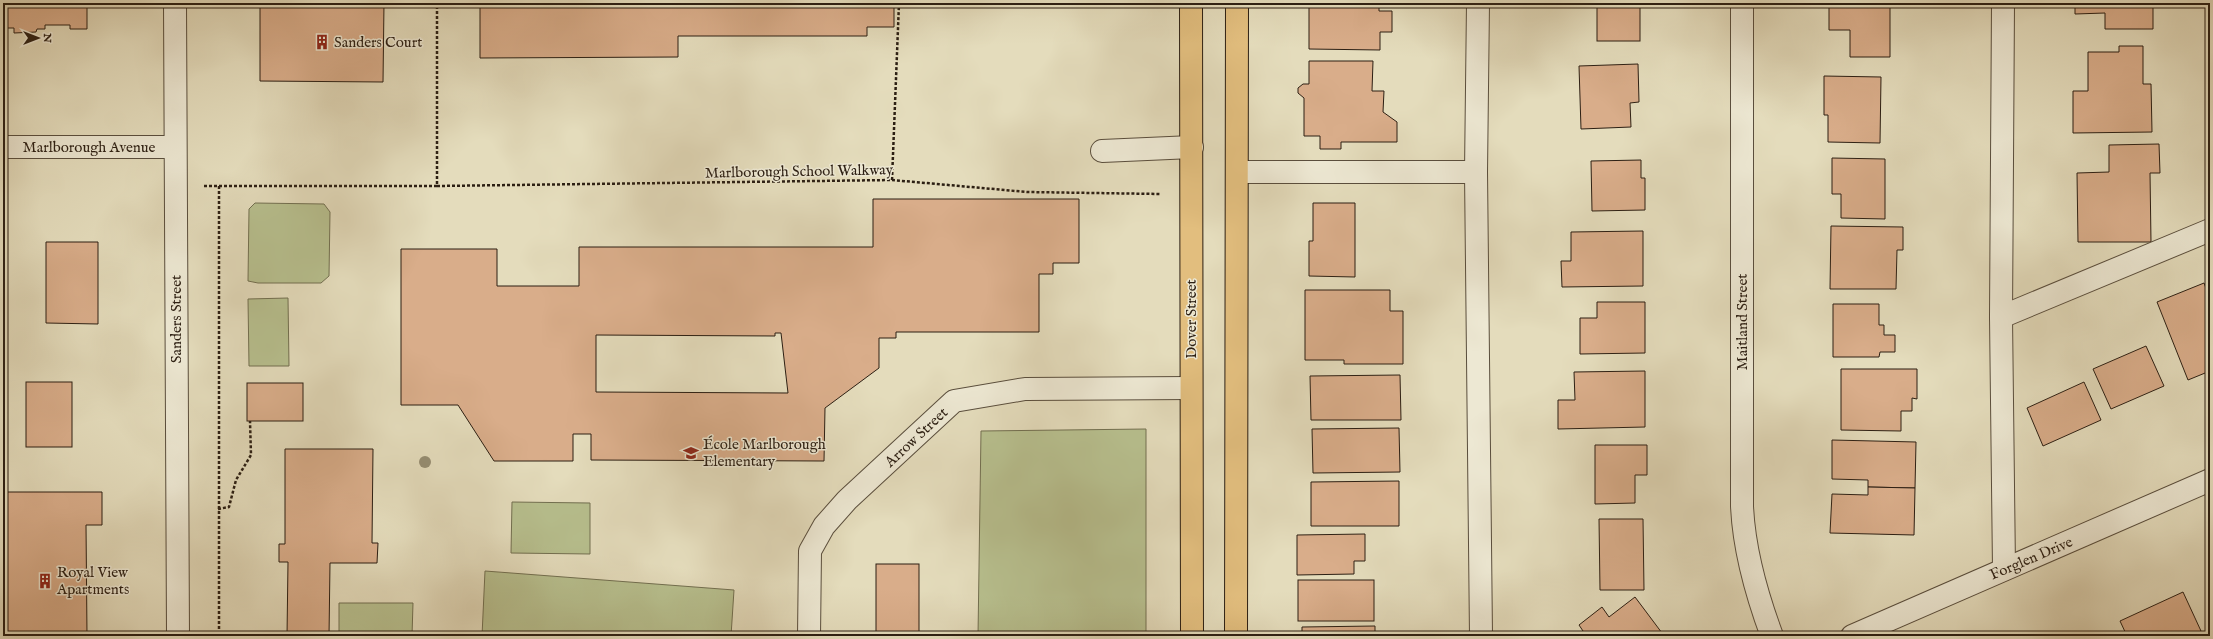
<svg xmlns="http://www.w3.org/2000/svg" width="2213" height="639" font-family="'IM FELL English',serif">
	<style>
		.green { fill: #b7bf8e; stroke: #726f50 }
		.building { fill: #d9ad8a; stroke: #2c1f13; fill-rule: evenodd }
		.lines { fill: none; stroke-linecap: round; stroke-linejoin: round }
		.minor-casing { stroke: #5a4e3d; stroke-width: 24 }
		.major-casing { stroke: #2c1f13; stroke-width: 24 }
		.path { stroke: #2c1f13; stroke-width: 2.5; stroke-dasharray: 3 2; stroke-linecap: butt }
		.minor { stroke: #ede8d3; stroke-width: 22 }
		.major { stroke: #e2be7e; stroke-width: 22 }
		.tree { fill: #968e73 }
		.labels { text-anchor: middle; stroke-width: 3; stroke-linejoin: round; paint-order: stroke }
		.poi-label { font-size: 15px; fill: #2c1f13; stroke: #ede8d3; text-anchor: start }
		.street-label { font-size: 15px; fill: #2c1f13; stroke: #ede8d3 }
	</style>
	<rect width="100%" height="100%" fill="#e4dcbc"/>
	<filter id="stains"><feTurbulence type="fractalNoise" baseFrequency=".005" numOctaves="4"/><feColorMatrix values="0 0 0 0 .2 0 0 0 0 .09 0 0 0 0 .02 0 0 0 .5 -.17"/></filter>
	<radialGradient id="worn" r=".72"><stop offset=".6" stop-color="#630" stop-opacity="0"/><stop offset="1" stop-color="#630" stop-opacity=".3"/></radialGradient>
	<g class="green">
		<polygon points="255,203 324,204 330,212 329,276 321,283 258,283 248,281 249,209"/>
		<polygon points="288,298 289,366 249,366 248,299"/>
		<polygon points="1146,429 1146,636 978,636 981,431"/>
		<polygon points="512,502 590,503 590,554 511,553"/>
		<polygon points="485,571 734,590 731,636 482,636"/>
		<polygon points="339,603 413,603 412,636 339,636"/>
	</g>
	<g class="building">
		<polygon points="3,3 83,3 83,6 87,6 87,29 70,29 70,25 45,25 45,29 37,29 36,32 14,33 14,28 6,28 6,24 3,24"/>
		<polygon points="260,3 384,3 383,82 260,81"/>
		<polygon points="480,3 894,3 894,27 867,27 867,36 678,36 678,57 480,58"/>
		<rect x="1597" y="3" width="43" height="38"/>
		<polygon points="1829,3 1890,3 1890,57 1850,57 1850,30 1829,30"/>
		<polygon points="2075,3 2153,3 2153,29 2105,29 2105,13 2075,14"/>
		<polygon points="1309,6 1379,6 1379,11 1392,11 1392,32 1380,32 1380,50 1309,49"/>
		<polygon points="2119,46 2143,46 2143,84 2151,84 2152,132 2073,133 2073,91 2088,91 2088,52 2119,52"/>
		<polygon points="1309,61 1373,61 1372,91 1384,91 1383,112 1397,122 1397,142 1341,142 1341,149 1320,149 1320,136 1304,136 1304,98 1298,93 1298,88 1303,84 1309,84"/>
		<polygon points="1638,64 1639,102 1630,103 1631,127 1581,129 1579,66"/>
		<polygon points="1824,76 1881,77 1880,143 1828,142 1828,115 1824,115"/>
		<polygon points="2159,144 2160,173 2150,173 2151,242 2078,242 2077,173 2109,172 2109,145"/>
		<polygon points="1832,158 1885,159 1885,219 1841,218 1841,194 1832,194"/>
		<polygon points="1641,160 1641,178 1645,178 1645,210 1592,211 1591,161"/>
		<path d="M873,199H1079V263H1053V274H1039V332H896V338H879V368L825,408L824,461L591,460V434H573V461H494L458,405H401V249H497V286H579V247H873ZM775,333H781L788,393L596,392V335L775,336Z"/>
		<polygon points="1313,203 1355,203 1355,277 1309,276 1309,241 1313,241"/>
		<polygon points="1831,226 1903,227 1903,250 1897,250 1896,289 1830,289"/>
		<polygon points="1643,231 1643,286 1562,287 1561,261 1571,261 1571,232"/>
		<polygon points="46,242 98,242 98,324 46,323"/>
		<polygon points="2204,283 2210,299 2210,371 2188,380 2157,302"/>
		<polygon points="1305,290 1390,290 1390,311 1403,311 1403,364 1344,364 1344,360 1305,360"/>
		<polygon points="1597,302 1645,302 1645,353 1580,354 1580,318 1597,318"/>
		<polygon points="1833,304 1879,304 1879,325 1884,325 1884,335 1895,335 1895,352 1880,352 1879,357 1833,357"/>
		<polygon points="2146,346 2164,386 2111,409 2093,369"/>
		<polygon points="1841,369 1917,369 1917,399 1912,398 1912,411 1901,411 1901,431 1841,430"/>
		<polygon points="1645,371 1645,427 1558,429 1558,400 1575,400 1574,372"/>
		<polygon points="1400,375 1401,420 1311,420 1310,376"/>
		<rect x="26" y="382" width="46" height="65"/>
		<polygon points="2084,382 2101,420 2043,446 2027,408"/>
		<rect x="247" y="383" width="56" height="38"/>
		<polygon points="1399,428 1400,472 1313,473 1312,429"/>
		<polygon points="1832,440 1916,442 1915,488 1868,487 1868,480 1832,479"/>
		<polygon points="1595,445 1647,445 1647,475 1635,475 1635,503 1595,504"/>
		<polygon points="285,449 373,449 372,543 378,543 377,563 330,563 329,636 287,636 288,562 279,562 279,544 285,544"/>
		<polygon points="1399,481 1399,526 1311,526 1311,482"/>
		<polygon points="1868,487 1915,488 1914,535 1830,533 1832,494 1868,495"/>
		<polygon points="3,492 102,492 102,525 86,525 87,636 3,636"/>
		<polygon points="1599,519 1643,519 1644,590 1600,590"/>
		<polygon points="1365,534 1365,561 1354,561 1354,574 1297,575 1297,535"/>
		<rect x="876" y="564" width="43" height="72"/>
		<rect x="1298" y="580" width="76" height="41"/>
		<polygon points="2183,592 2201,631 2189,636 2127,636 2120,621"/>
		<polygon points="1635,597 1662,633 1658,636 1583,636 1585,634 1579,625 1602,607 1609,617"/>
		<polygon points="1375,626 1375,636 1302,636 1302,627"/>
	</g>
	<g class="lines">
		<g class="minor-casing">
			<g id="minor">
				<polyline points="175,3 178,636"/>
				<polyline points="1478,3 1476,172 1481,636"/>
				<path d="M1742,3V506C1744,551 1756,593 1772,636"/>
				<polyline points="2003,3 2001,317 2004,569"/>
				<polyline points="3,147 175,147"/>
				<polyline points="1102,151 1192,147"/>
				<polyline points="1237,172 1476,172"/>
				<polyline points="2001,317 2210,230"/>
				<polyline points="809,636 810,551 824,526 847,500 954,401 1025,389 1191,388"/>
				<polyline points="1852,636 2210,480"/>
			</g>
		</g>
		<g class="major-casing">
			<g id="major">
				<polyline points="1191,3 1192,636"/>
				<polyline points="1236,636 1237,3"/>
			</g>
		</g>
		<g class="path">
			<polyline points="892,180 899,3"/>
			<polyline points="204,186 437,186 437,3"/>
			<polyline points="219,186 219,636"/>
			<polyline points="437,186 892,180 1027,192 1160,194"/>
			<polyline points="218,509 229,507 236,480 251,455 250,421"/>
		</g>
		<use href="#minor" class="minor"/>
		<use href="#major" class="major"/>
	</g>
	<circle class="tree" cx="425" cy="462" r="6"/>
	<defs>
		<g id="building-bare" transform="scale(1.2)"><path d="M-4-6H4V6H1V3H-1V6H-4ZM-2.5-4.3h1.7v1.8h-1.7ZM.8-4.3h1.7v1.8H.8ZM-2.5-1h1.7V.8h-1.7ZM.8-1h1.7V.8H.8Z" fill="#8f2418" stroke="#ede8d3" stroke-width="2.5" paint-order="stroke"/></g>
		<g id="school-bare" transform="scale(1.2)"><path d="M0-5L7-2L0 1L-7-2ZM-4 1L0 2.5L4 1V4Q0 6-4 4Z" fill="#8f2418" stroke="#ede8d3" stroke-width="2.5" paint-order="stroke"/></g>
	</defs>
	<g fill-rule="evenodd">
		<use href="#building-bare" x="322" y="42"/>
		<use href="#school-bare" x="691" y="453"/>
		<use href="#building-bare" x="45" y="581"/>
	</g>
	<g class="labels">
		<g class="poi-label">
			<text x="334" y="47">Sanders Court</text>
			<text x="703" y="449">École Marlborough<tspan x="703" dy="17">Elementary</tspan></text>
			<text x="57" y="577">Royal View<tspan x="57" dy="17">Apartments</tspan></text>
		</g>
		<g class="street-label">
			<text x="89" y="152">Marlborough Avenue</text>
			<text transform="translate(799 171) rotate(-1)" y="5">Marlborough School Walkway</text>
			<text transform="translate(176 319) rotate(-90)" y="5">Sanders Street</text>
			<text transform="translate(1191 319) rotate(-90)" y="5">Dover Street</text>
			<text transform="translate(1742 322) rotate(-90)" y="5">Maitland Street</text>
			<text transform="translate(916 437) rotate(-43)" y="5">Arrow Street</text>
			<text transform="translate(2031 558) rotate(-23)" y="5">Forglen Drive</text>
		</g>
	</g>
	<rect width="2213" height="639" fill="none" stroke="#e4dcbc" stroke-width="16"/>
	<rect x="4" y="4" width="2205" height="631" fill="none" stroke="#2c1f13" stroke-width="2"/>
	<rect x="8" y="8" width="2197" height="623" fill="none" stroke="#2c1f13"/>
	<g transform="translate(38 38) rotate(90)" stroke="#ede8d3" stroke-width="3" paint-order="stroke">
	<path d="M0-3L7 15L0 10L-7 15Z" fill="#2c1f13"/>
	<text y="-6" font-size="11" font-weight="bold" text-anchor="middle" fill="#2c1f13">N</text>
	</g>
	<rect width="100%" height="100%" filter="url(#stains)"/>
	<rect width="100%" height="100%" fill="url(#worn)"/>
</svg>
